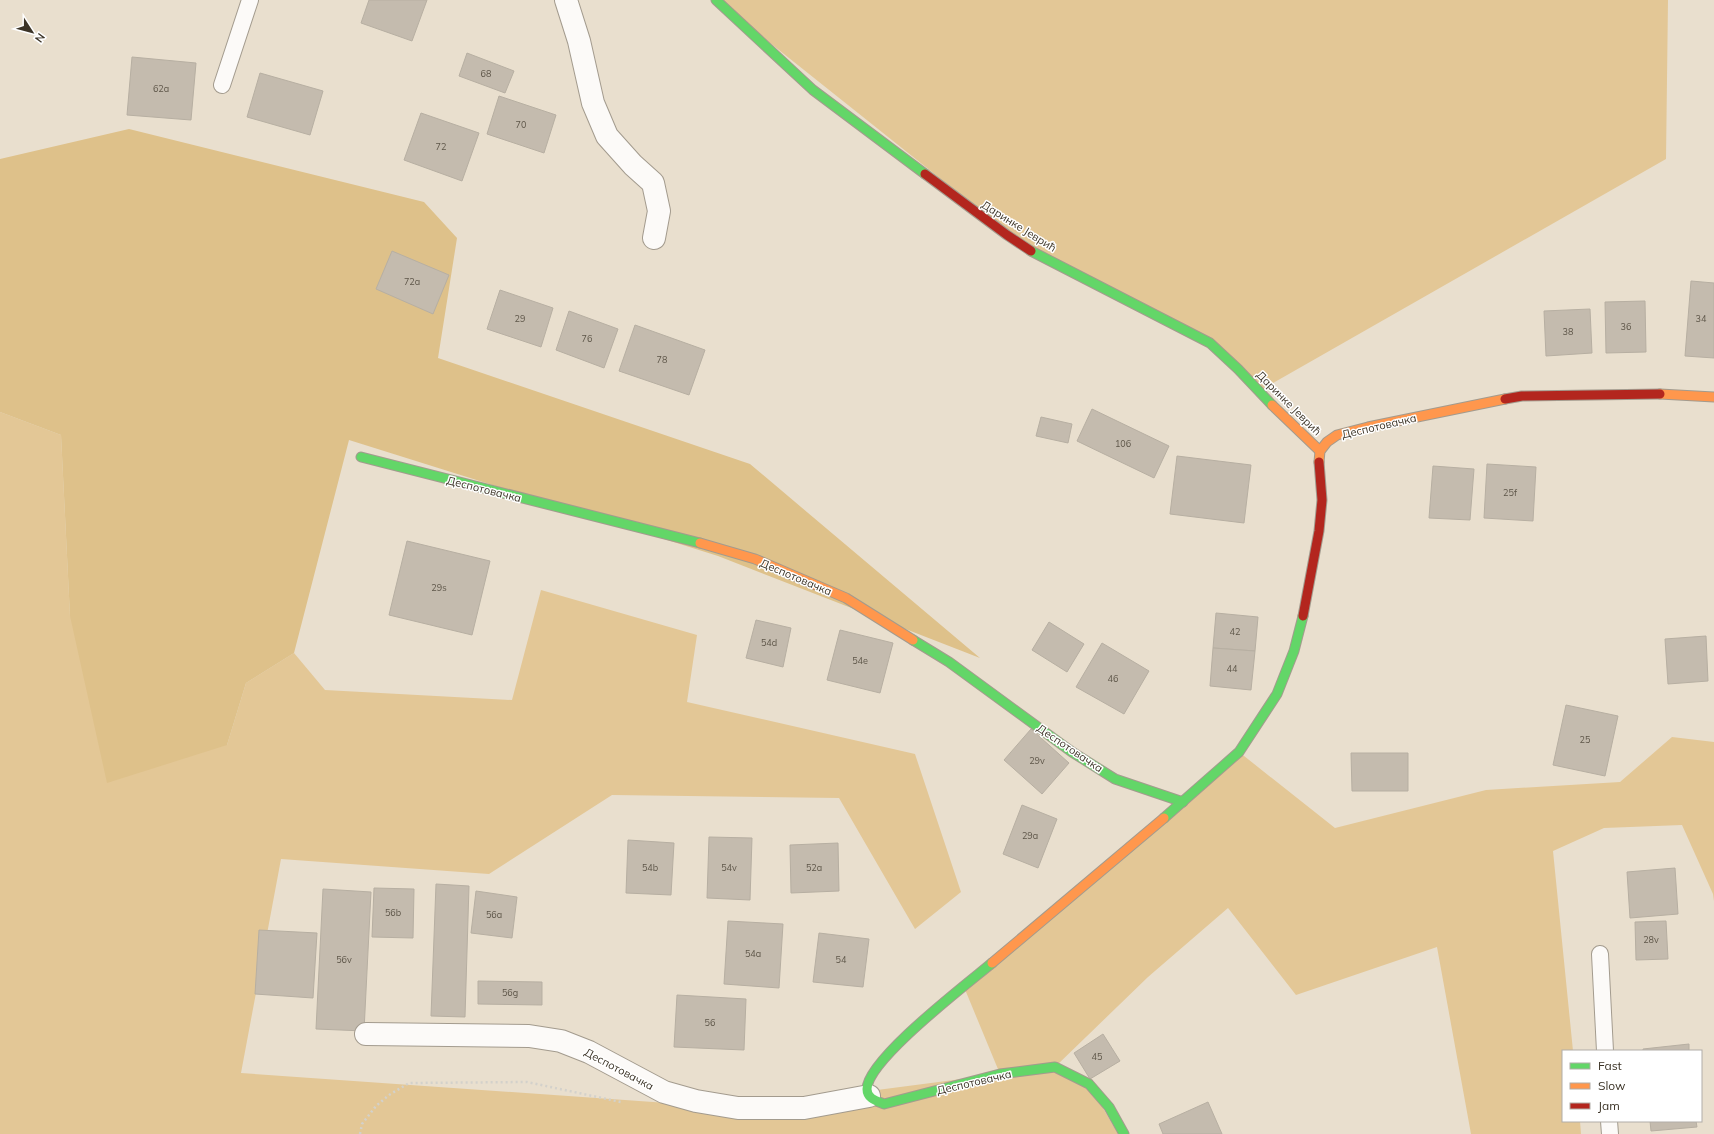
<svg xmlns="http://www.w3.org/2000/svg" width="1714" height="1134" font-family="Mulish,sans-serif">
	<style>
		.green { fill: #e3c796 }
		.forest { fill: #dec18a }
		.building { fill: #c4bbae; stroke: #b7afa2 }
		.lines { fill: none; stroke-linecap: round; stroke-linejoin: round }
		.lane-casing { stroke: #a39b8e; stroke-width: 18 }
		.street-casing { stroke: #a39b8e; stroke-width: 24 }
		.fast-casing { stroke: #a39b8e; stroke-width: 11 }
		.slow-casing { stroke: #a39b8e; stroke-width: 11 }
		.jam-casing { stroke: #a39b8e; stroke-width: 11 }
		.path { stroke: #d3d1cb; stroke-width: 2.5; stroke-dasharray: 2 3; stroke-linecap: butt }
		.lane { stroke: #fcfaf8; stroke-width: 16 }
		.street { stroke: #fcfaf8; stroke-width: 22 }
		.fast { stroke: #63d668; stroke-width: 9 }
		.slow { stroke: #ff974d; stroke-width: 9 }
		.jam { stroke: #b3261e; stroke-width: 9 }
		.labels { text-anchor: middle; stroke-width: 3; stroke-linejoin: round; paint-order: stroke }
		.number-label { font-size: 9px; fill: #5d5548 }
		.street-label { font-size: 11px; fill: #3b3326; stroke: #fff }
	</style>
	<rect width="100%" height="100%" fill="#e9dfce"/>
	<g class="green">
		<polygon points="716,0 1668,0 1666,159 1259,391 1227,357 1030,250"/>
		<polygon points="0,412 61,435 70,616 227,745 246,683 294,653 325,690 512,700 541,590 697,635 687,702 915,754 961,892 915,929 839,798 612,795 489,874 281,859 241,1073 738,1108 1000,1074 964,987 1239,752 1335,828 1486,790 1620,782 1672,737 1714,742 1714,901 1713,894 1682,825 1604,828 1553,851 1573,1051 1563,1051 1563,1121 1580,1121 1581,1134 1471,1134 1437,947 1296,995 1228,908 1148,977 1055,1067 1089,1084 1118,1134 0,1134"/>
	</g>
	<polygon class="forest" points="129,129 424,202 457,238 438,358 750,464 980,658 718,556 349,440 294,653 246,683 227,745 107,783 70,616 61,435 0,412 0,159"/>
	<g class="building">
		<polygon points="369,0 427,0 412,41 361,23"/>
		<polygon points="467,53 514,71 505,93 459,76"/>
		<polygon points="132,57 196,63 191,120 127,115"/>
		<polygon points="260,73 323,91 310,135 247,117"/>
		<polygon points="499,96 556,115 544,153 487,134"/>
		<polygon points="421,113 479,133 462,181 404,160"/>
		<polygon points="392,251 449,275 433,314 376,289"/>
		<polygon points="1691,281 1714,283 1714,358 1685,356"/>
		<polygon points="500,290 553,308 541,347 487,329"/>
		<polygon points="1645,301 1646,352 1606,353 1605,302"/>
		<polygon points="1590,309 1592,353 1546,356 1544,311"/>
		<polygon points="569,311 618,329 604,368 556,350"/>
		<polygon points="635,325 705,350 689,395 619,371"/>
		<polygon points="1092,409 1169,446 1154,478 1077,441"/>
		<polygon points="1041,417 1072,424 1068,443 1036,436"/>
		<polygon points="1177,456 1251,465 1244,523 1170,514"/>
		<polygon points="1487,464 1536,467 1533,521 1484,518"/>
		<polygon points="1433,466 1474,469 1470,520 1429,518"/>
		<polygon points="407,541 490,561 472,635 389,615"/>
		<polygon points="1216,613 1258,617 1255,651 1213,648"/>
		<polygon points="756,620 791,628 783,667 746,658"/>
		<polygon points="1049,622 1084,644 1067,672 1032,650"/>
		<polygon points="840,630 893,643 880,693 827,680"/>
		<polygon points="1706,636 1708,681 1668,684 1665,639"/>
		<polygon points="1102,643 1149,671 1124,714 1076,687"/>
		<polygon points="1213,648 1255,651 1251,690 1210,686"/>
		<polygon points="1566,705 1618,716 1605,776 1553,765"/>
		<polygon points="1031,729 1069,763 1042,794 1004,760"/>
		<polygon points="1351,753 1408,753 1408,791 1352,791"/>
		<polygon points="1022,805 1057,819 1038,868 1003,854"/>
		<polygon points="709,837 752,838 750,900 707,898"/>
		<polygon points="628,840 674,843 671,895 626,893"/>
		<polygon points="838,843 839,891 791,893 790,845"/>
		<polygon points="1675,868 1678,914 1630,918 1627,872"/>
		<polygon points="436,884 469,886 465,1017 431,1016"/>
		<polygon points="374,888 414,889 413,938 372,937"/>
		<polygon points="323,889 371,892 364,1031 316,1029"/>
		<polygon points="476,891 517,897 512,938 471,933"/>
		<polygon points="728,921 783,924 779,988 724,984"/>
		<polygon points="1666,921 1668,959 1636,960 1635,922"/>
		<polygon points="259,930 317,933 313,998 255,994"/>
		<polygon points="819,933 869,939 863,987 813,982"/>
		<polygon points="478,981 542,982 542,1005 478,1004"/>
		<polygon points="677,995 746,999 744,1050 674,1047"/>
		<polygon points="1103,1034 1120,1061 1090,1079 1074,1053"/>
		<polygon points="1689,1044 1689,1051 1643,1051 1643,1049"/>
		<polygon points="1208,1102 1222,1134 1163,1134 1159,1124"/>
		<polygon points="1650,1121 1696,1121 1697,1127 1651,1131"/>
	</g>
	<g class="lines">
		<g class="lane-casing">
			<g id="lane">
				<polyline points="222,85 250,0"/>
				<polyline points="1600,954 1605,1051"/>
				<polyline points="1609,1121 1610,1134"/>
			</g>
		</g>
		<g class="street-casing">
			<g id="street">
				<polyline points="566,0 579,41 593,103 607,136 633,165 653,183 659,211 654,238"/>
				<polyline points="366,1034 529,1036 561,1041 589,1052 664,1092 696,1101 738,1108 804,1108 869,1096"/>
			</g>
		</g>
		<g class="fast-casing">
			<g id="fast">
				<polyline points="716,0 813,90 925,174"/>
				<polyline points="1031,251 1210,343 1238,369 1272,405"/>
				<polyline points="361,457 700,543"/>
				<polyline points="913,640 949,662 1072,752 1115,779 1183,802"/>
				<polyline points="1164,818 1239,752 1277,694 1294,651 1303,616"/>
				<path d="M992,963C967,984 867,1060 867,1089C867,1099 877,1101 884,1104L1000,1074L1055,1067L1089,1084L1109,1107L1124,1134"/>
			</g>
		</g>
		<g class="slow-casing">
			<g id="slow">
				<polyline points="1660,394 1714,397"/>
				<polyline points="1272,405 1320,451"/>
				<polyline points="1319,462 1320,451 1327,442 1337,435 1368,427 1505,399"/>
				<polyline points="700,543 755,559 846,598 913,640"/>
				<polyline points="992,963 1164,818"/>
			</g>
		</g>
		<g class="jam-casing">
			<g id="jam">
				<polyline points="925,174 1007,235 1031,251"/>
				<polyline points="1505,399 1522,396 1660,394"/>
				<polyline points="1303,616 1319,531 1322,500 1319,462"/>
			</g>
		</g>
		<polyline class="path" points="360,1134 362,1124 376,1106 389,1095 409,1083 527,1082 621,1102"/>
		<use href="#lane" class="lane"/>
		<use href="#street" class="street"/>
		<use href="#fast" class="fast"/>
		<use href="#slow" class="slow"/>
		<use href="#jam" class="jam"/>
	</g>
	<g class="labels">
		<g class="number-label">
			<text x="486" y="77">68</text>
			<text x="161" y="92">62a</text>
			<text x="521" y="128">70</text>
			<text x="441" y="150">72</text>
			<text x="412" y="285">72a</text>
			<text x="520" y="322">29</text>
			<text x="1701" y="322">34</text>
			<text x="1626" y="330">36</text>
			<text x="1568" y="335">38</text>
			<text x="587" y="342">76</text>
			<text x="662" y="363">78</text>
			<text x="1123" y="447">106</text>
			<text x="1510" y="496">25f</text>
			<text x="439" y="591">29s</text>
			<text x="1235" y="635">42</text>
			<text x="769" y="646">54d</text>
			<text x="860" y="664">54e</text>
			<text x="1232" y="672">44</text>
			<text x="1113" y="682">46</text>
			<text x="1585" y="743">25</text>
			<text x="1037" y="764">29v</text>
			<text x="1030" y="839">29a</text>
			<text x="650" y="871">54b</text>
			<text x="729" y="871">54v</text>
			<text x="814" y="871">52a</text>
			<text x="393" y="916">56b</text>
			<text x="494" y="918">56a</text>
			<text x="1651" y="943">28v</text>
			<text x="753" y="957">54a</text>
			<text x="344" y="963">56v</text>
			<text x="841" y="963">54</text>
			<text x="510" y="996">56g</text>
			<text x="710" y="1026">56</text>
			<text x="1097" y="1060">45</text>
		</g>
		<g class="street-label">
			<text transform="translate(1019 226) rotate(32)" y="4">Даринке Јеврић</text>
			<text transform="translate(1289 403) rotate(45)" y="4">Даринке Јеврић</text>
			<text transform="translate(1379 426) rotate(-13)" y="4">Деспотовачка</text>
			<text transform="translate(484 489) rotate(14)" y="4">Деспотовачка</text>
			<text transform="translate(796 577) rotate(23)" y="4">Деспотовачка</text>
			<text transform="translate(1070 748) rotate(34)" y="4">Деспотовачка</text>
			<text transform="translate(619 1069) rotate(28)" y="4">Деспотовачка</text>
			<text transform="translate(974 1082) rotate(-13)" y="4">Деспотовачка</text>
		</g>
	</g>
	<rect x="1562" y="1050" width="140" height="72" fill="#ffffff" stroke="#b1ada8"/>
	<rect x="1570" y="1063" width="20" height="6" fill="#63d668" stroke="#b1ada8"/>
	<text x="1598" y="1070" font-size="12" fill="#3b3326">Fast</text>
	<rect x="1570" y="1083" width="20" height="6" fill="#ff974d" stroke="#b1ada8"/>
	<text x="1598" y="1090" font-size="12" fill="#3b3326">Slow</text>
	<rect x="1570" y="1103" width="20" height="6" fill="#b3261e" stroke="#b1ada8"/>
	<text x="1598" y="1110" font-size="12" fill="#3b3326">Jam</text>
	<g transform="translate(32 32) rotate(126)" stroke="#ffffff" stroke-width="3" paint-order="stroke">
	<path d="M0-3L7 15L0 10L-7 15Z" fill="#3b3326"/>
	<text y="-6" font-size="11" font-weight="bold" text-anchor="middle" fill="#3b3326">N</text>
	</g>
</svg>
